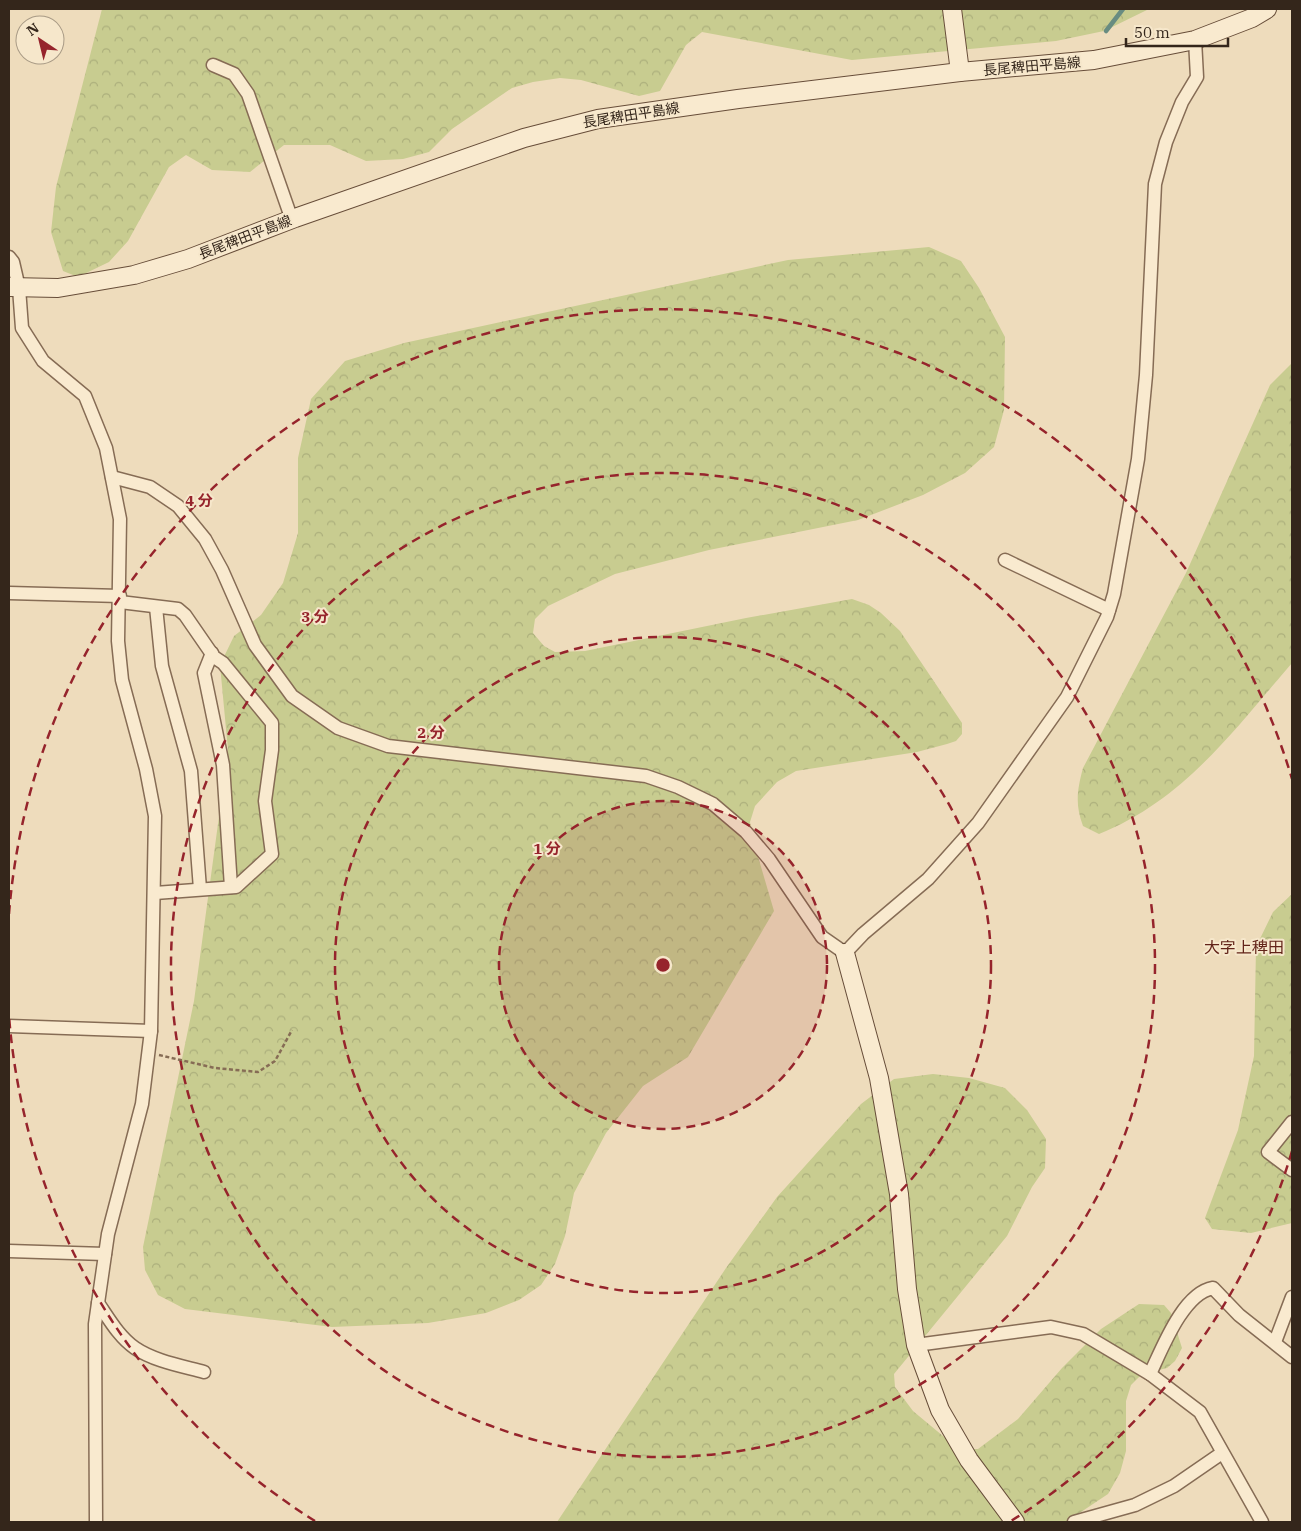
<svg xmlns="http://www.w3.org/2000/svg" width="1301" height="1531" font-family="'IBM Plex Serif','Noto Sans JP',serif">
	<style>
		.forest { fill: url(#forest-crowns) }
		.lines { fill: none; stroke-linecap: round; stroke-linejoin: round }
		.stream { stroke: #688c81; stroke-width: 4.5 }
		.street-casing { stroke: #866c55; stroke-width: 15 }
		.secondary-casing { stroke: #674d39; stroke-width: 20 }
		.path { stroke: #866c55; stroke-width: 2.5; stroke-dasharray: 4 2.5; stroke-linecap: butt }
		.street { stroke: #f9eacf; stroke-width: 12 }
		.secondary { stroke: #f9eacf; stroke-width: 18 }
		.ring { fill: none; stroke: #96242c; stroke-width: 2.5; stroke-dasharray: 9 6 }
		.labels { text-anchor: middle; stroke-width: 4; stroke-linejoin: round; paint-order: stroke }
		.street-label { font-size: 14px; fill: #34261b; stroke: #f6e7cb }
		.quarter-label { font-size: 16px; fill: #622419; stroke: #f6e7cb }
		.centre { fill: #96242c; stroke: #f6e7cb; stroke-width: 2.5 }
		.ring-label { font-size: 15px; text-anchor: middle; font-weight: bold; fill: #96242c; stroke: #f6e7cb; stroke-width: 4; stroke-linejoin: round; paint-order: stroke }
	</style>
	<defs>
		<pattern id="forest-crowns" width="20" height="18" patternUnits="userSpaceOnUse" patternTransform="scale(1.25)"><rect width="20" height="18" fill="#c8cc90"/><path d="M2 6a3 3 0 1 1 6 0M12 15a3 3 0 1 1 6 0" fill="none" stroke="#acaf7c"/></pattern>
	</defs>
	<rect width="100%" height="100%" fill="#eedcbc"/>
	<g class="forest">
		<polygon points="102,9 1149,9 1104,31 1056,41 852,60 702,32 686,45 660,91 639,96 581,80 560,78 533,82 512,88 452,129 429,152 403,159 366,161 330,145 284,145 250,172 212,170 186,155 169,167 128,241 109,262 78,277 63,271 51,232 56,187"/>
		<polygon points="929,247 961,261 979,288 1005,337 1004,410 994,447 965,473 923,495 858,520 709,550 615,574 548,606 535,619 533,633 544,646 555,652 585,651 746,618 852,599 869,605 881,613 900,631 962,723 962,734 956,741 947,744 917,752 796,771 777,782 755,806 750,822 754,843 774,911 688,1057 643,1086 606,1133 574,1193 565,1236 555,1264 541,1285 519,1300 486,1313 428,1323 332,1327 185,1309 158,1295 145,1270 143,1247 194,1001 228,750 220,665 234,636 261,615 283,583 298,533 298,458 311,399 345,361 404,343 788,260"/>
		<path d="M1292,363V663C1234,730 1184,800 1099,834L1083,826C1075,805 1077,790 1083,768L1186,573L1270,385Z"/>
		<polygon points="1292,894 1292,1223 1251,1233 1212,1229 1205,1218 1238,1130 1254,1056 1256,947 1273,912"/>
		<polygon points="933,1074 969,1078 1005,1088 1027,1110 1046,1139 1045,1168 1032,1187 1007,1236 894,1374 895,1387 913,1411 949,1441 962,1449 978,1449 1018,1419 1062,1368 1101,1329 1139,1304 1164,1305 1171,1313 1182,1348 1175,1361 1167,1368 1142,1374 1131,1385 1126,1401 1126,1451 1120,1473 1108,1494 1066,1522 557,1522 726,1268 777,1197 861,1104 894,1079"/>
	</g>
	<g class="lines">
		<polyline class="stream" points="1106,31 1123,9"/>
		<g class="street-casing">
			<g id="street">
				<polyline points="213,65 234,74 248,94 292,220"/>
				<polyline points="9,257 13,262 19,288 22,328 43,361 85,396 106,448 120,519 118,641 122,680 146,769 155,816 151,1031 142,1104 108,1234 95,1324 96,1522"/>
				<polyline points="112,477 150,487 178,506 205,539 222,570 255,645 292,696 338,728 388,746 646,776 678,787 713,804 746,832 769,859 822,937 845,953 863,934 928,879 978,823 1067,697 1107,617 1114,594 1138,459 1146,375 1155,184 1166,142 1182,102 1197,77 1195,40"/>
				<polyline points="1005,560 1109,610"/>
				<polyline points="9,593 120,596"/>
				<polyline points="120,602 178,609 185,615 214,657 223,663 272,723 272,750 265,801 272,854 236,887 155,893"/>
				<polyline points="156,607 162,666 191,771 200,889"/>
				<polyline points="212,653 204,673 223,765 231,887"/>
				<polyline points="9,1026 151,1031"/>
				<polyline points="1292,1122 1268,1152 1292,1170"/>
				<polyline points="9,1251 105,1254"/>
				<path d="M98,1303C109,1319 119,1337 135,1348C154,1361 182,1366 204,1372"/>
				<polyline points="1275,1342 1292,1297"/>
				<polyline points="916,1345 1051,1327 1083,1334 1150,1374 1200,1412 1262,1522"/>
				<path d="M1150,1374C1162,1349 1183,1293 1213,1288L1239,1315L1292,1357"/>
				<polyline points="1074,1522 1135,1505 1174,1486 1222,1453"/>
			</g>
		</g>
		<g class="secondary-casing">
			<g id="secondary">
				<polyline points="952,9 960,72"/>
				<polyline points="9,287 58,288 134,275 188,259 295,218 524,138 598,119 738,99 960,72 1094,60 1195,40 1252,18 1267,9"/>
				<polyline points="845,953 879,1078 899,1194 907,1289 916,1345 940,1410 969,1460 1015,1522"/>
			</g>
		</g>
		<polyline class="path" points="159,1055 215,1068 258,1072 275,1061 292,1030"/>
		<use href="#street" class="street"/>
		<use href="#secondary" class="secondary"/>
	</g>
	<circle cx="663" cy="965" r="164" fill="#96242c" fill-opacity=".12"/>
	<g class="ring">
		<circle cx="663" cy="965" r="164"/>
		<circle cx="663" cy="965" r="328"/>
		<circle cx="663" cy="965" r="492"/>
		<path d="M1292 1151A656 656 0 0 1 1011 1521M315 1521A656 656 0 0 1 9 1016M9 914A656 656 0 0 1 1292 779"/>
	</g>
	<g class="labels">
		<g class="street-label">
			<text transform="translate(1032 66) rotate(-5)" y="5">長尾稗田平島線</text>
			<text transform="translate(631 115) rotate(-9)" y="5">長尾稗田平島線</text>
			<text transform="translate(245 237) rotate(-21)" y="5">長尾稗田平島線</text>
		</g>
		<g class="quarter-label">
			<text x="1244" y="953">大字上稗田</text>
		</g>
	</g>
	<circle cx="663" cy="965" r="8" class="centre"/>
	<g class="ring-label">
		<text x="199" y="506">4 分</text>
		<text x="315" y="622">3 分</text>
		<text x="431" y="738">2 分</text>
		<text x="547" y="854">1 分</text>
	</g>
	<rect width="1301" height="1531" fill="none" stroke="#34261b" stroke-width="20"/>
	<g transform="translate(40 40) rotate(325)"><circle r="24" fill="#f6e7cb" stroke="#a89a85"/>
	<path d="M0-4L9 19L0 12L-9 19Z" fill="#96242c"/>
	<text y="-8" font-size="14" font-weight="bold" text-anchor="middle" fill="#34261b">N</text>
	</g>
	<path d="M1126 38v8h102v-8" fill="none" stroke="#34261b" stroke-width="2.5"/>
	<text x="1134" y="38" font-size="15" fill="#34261b" stroke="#f6e7cb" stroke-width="4" paint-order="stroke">50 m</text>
</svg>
